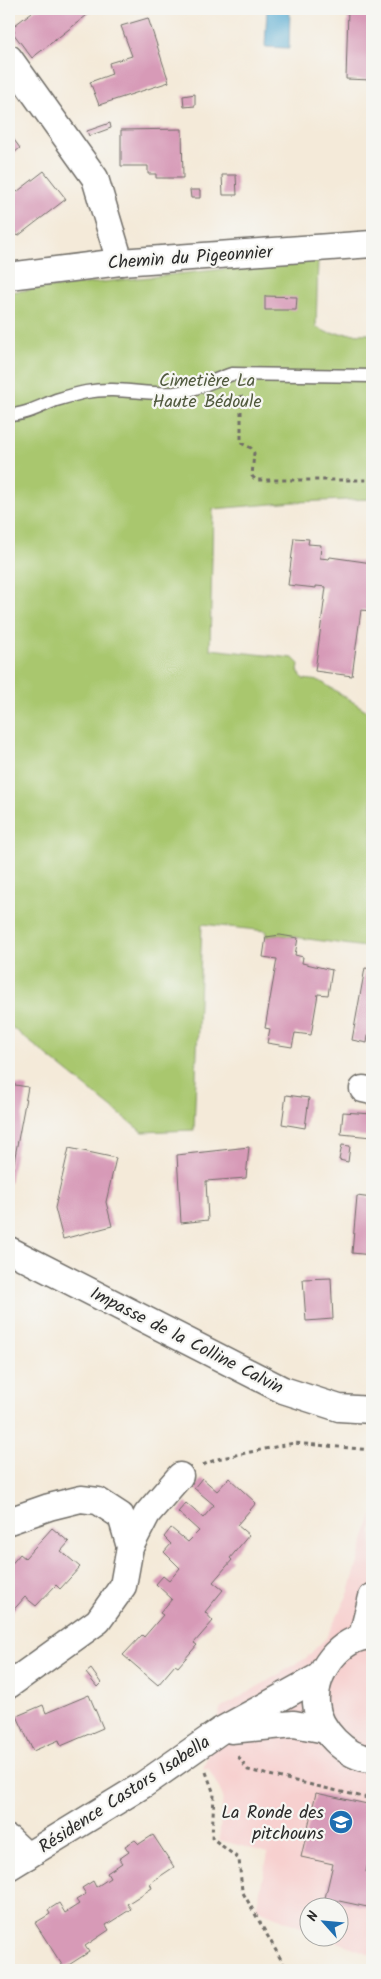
<svg xmlns="http://www.w3.org/2000/svg" width="381" height="1979" font-family="Kalam,sans-serif">
	<style>
		.built { fill: #f7d0cf }
		.green { fill: #a9c76e; stroke: #6a794c }
		.water { fill: #56aad1; stroke: #406a7e }
		.building { fill: #d79ab7 }
		.lines { fill: none; stroke-linecap: round; stroke-linejoin: round }
		.service-casing { stroke: #716e68; stroke-width: 15 }
		.minor-casing { stroke: #716e68; stroke-width: 29 }
		.path { stroke: #716e68; stroke-width: 3; stroke-dasharray: 4 4; stroke-linecap: butt }
		.service { stroke: #fff; stroke-width: 12 }
		.minor { stroke: #fff; stroke-width: 26 }
		.labels { text-anchor: middle; stroke-width: 4.5; stroke-linejoin: round; paint-order: stroke }
		.street-label { font-size: 18px; fill: #2b2b2b; stroke: #f6f6f2 }
		.park-label { font-size: 18px; fill: #515a3f; stroke: #f6f6f2 }
		.poi-label { font-size: 18px; fill: #2b2b2b; stroke: #f6f6f2; text-anchor: end }
	</style>
	<rect width="100%" height="100%" fill="#f6f6f2"/>
	<filter id="ink" filterUnits="userSpaceOnUse"><feTurbulence type="fractalNoise" baseFrequency=".02" numOctaves="2"/><feDisplacementMap in="SourceGraphic" scale="10" xChannelSelector="R" yChannelSelector="G"/><feConvolveMatrix kernelMatrix="1 2 1 2 8 2 1 2 1" color-interpolation-filters="sRGB"/></filter>
	<filter id="wash" filterUnits="userSpaceOnUse"><feTurbulence type="fractalNoise" baseFrequency=".0096" numOctaves="4" result="noise"/><feDisplacementMap in="SourceGraphic" scale="20" xChannelSelector="R" yChannelSelector="G"/><feGaussianBlur stdDeviation="1.12" result="paint"/><feColorMatrix in="noise" values="0 0 0 0 0 0 0 0 0 0 0 0 0 0 0 0 0 1.4 0 .05"/><feComposite in="paint" operator="in"/></filter>
	<g filter="url(#wash)">
		<rect width="100%" height="100%" fill="#f4ead9"/>
		<polygon class="built" points="372,1514 372,1955 325,1937 338,1936 338,1906 308,1906 308,1930 256,1909 268,1853 219,1840 223,1796 208,1768 203,1770 220,1709 306,1658 326,1638 349,1592"/>
		<polygon class="green" points="318,259 316,327 328,333 372,334 372,499 295,502 213,509 210,649 293,658 299,664 298,671 303,679 320,681 372,714 372,948 280,935 266,937 266,931 202,924 194,1130 142,1132 9,1025 9,292"/>
		<polygon class="water" points="267,9 290,9 289,48 265,47"/>
		<g id="blocks">
			<g class="building">
				<polygon points="36,9 88,9 91,12 32,58 13,33 15,32 11,28"/>
				<polygon points="348,9 372,9 372,80 346,79"/>
				<polygon points="148,18 169,82 99,105 90,82 112,74 109,63 132,56 121,26"/>
				<polygon points="195,94 195,106 184,107 183,96"/>
				<polygon points="110,123 111,128 89,136 87,131"/>
				<polygon points="182,129 183,178 156,178 156,174 148,174 148,166 121,166 121,130"/>
				<polygon points="9,133 20,148 9,157"/>
				<polygon points="44,171 66,199 18,236 9,224 9,198"/>
				<polygon points="222,175 236,175 237,195 223,195"/>
				<polygon points="190,190 200,190 200,198 191,198"/>
				<polygon points="265,296 297,297 296,310 265,310"/>
				<polygon points="294,538 309,539 308,544 321,545 320,558 329,559 330,557 372,563 372,611 361,610 352,676 315,671 326,587 316,586 316,588 288,585"/>
				<polygon points="280,935 298,938 295,955 303,957 302,963 332,970 328,995 318,994 311,1035 295,1033 292,1047 267,1043 270,1029 265,1028 277,959 263,957 266,937"/>
				<polygon points="365,968 372,969 372,1012 367,1043 352,1040"/>
				<polygon points="9,1084 28,1087 10,1183 9,1183"/>
				<polygon points="286,1095 309,1098 305,1128 282,1124"/>
				<polygon points="343,1112 372,1114 372,1137 341,1134"/>
				<polygon points="342,1145 350,1146 348,1162 339,1160"/>
				<polygon points="249,1147 246,1178 206,1181 208,1220 181,1223 177,1155"/>
				<polygon points="69,1148 116,1158 106,1202 112,1226 63,1239 55,1208"/>
				<polygon points="357,1196 372,1198 372,1255 352,1253"/>
				<polygon points="331,1278 333,1319 306,1321 303,1279"/>
				<polygon points="202,1478 217,1491 229,1478 256,1503 237,1525 249,1535 230,1558 232,1560 213,1582 223,1590 205,1612 213,1621 194,1643 197,1645 178,1667 175,1665 158,1685 123,1655 142,1635 144,1637 163,1615 160,1613 172,1599 156,1584 163,1576 169,1581 180,1568 164,1552 171,1544 164,1537 171,1528 188,1542 199,1531 178,1512 186,1503 203,1518 214,1505 194,1488"/>
				<polygon points="52,1528 69,1542 61,1551 80,1567 60,1589 56,1585 36,1606 25,1597 9,1615 9,1567 20,1554 25,1558"/>
				<polygon points="91,1669 101,1683 97,1687 86,1673"/>
				<polygon points="89,1695 103,1728 61,1746 59,1740 33,1751 17,1716 43,1705 46,1713"/>
				<polygon points="316,1793 372,1805 372,1843 366,1872 372,1874 372,1908 325,1898 333,1864 301,1857"/>
				<polygon points="153,1835 174,1867 150,1883 152,1888 127,1904 131,1909 106,1925 109,1930 85,1946 89,1952 64,1968 35,1923 50,1914 48,1910 59,1903 65,1913 79,1904 76,1900 86,1894 82,1888 93,1881 96,1887 110,1878 107,1873 122,1863 119,1859 129,1852 125,1846 135,1840 139,1844"/>
			</g>
		</g>
	</g>
	<g filter="url(#ink)">
		<use href="#blocks" fill-opacity="0" stroke="#716e68" stroke-width="1"/>
		<g class="lines">
			<g class="service-casing">
				<path id="service" d="M9,415C25,415 41,406 56,400C66,397 76,394 86,392C118,386 144,395 174,393C195,391 213,380 232,374L372,376"/>
			</g>
			<g class="minor-casing">
				<g id="minor">
					<polyline points="9,58 95,178 120,262"/>
					<polyline points="9,276 120,262 372,244"/>
					<polyline points="363,1089 372,1091"/>
					<polyline points="9,1250 283,1390 339,1408 372,1410"/>
					<polyline points="9,1521 49,1507 81,1499 98,1501 121,1516 130,1547 123,1586 98,1621 9,1685"/>
					<polyline points="130,1547 147,1514 180,1476"/>
					<polyline points="362,1636 372,1597"/>
					<path d="M372,1636C340,1637 314,1672 316,1703C318,1729 346,1758 372,1759"/>
					<polyline points="231,1730 294,1724 326,1730"/>
					<polyline points="9,1839 27,1856"/>
					<polyline points="9,1867 143,1785 220,1731 320,1676"/>
				</g>
			</g>
			<g class="path">
				<polyline points="241,395 241,443 251,448 254,453 252,476 256,480 372,480"/>
				<polyline points="203,1465 217,1459 294,1443 372,1450"/>
				<polyline points="238,1756 248,1770 372,1799"/>
				<polyline points="206,1772 214,1794 212,1838 239,1859 242,1891 287,1970"/>
			</g>
			<use href="#service" class="service"/>
			<use href="#minor" class="minor"/>
		</g>
	</g>
	<defs>
		<g id="school-disc" transform="scale(1.25)"><circle r="9.5" fill="#1f6fb2" stroke="#f6f6f2"/><path d="M0-5L7-2L0 1L-7-2ZM-4 1L0 2.5L4 1V4Q0 6-4 4Z" fill="#fff"/></g>
	</defs>
	<g fill-rule="evenodd">
		<use href="#school-disc" x="341" y="1822"/>
	</g>
	<g class="labels">
		<g class="street-label">
			<text transform="translate(190 257) rotate(-4)" y="6">Chemin du Pigeonnier</text>
			<text transform="translate(187 1340) rotate(27)" y="6">Impasse de la Colline Calvin</text>
			<text transform="translate(124 1794) rotate(-33)" y="6">Résidence Castors Isabella</text>
		</g>
		<g class="park-label">
			<text x="207" y="386">Cimetière La<tspan x="207" dy="21">Haute Bédoule</tspan></text>
		</g>
		<g class="poi-label">
			<text x="324" y="1818">La Ronde des<tspan x="324" dy="21">pitchouns</tspan></text>
		</g>
	</g>
	<rect width="381" height="1979" fill="none" stroke="#f6f6f2" stroke-width="30"/>
	<g transform="translate(324 1922) rotate(297)"><circle r="24" fill="#f6f6f2" stroke="#a5a5a2"/>
	<path d="M0-4L9 19L0 12L-9 19Z" fill="#1f6fb2"/>
	<text y="-8" font-size="14" font-weight="bold" text-anchor="middle" fill="#2b2b2b">N</text>
	</g>
</svg>
